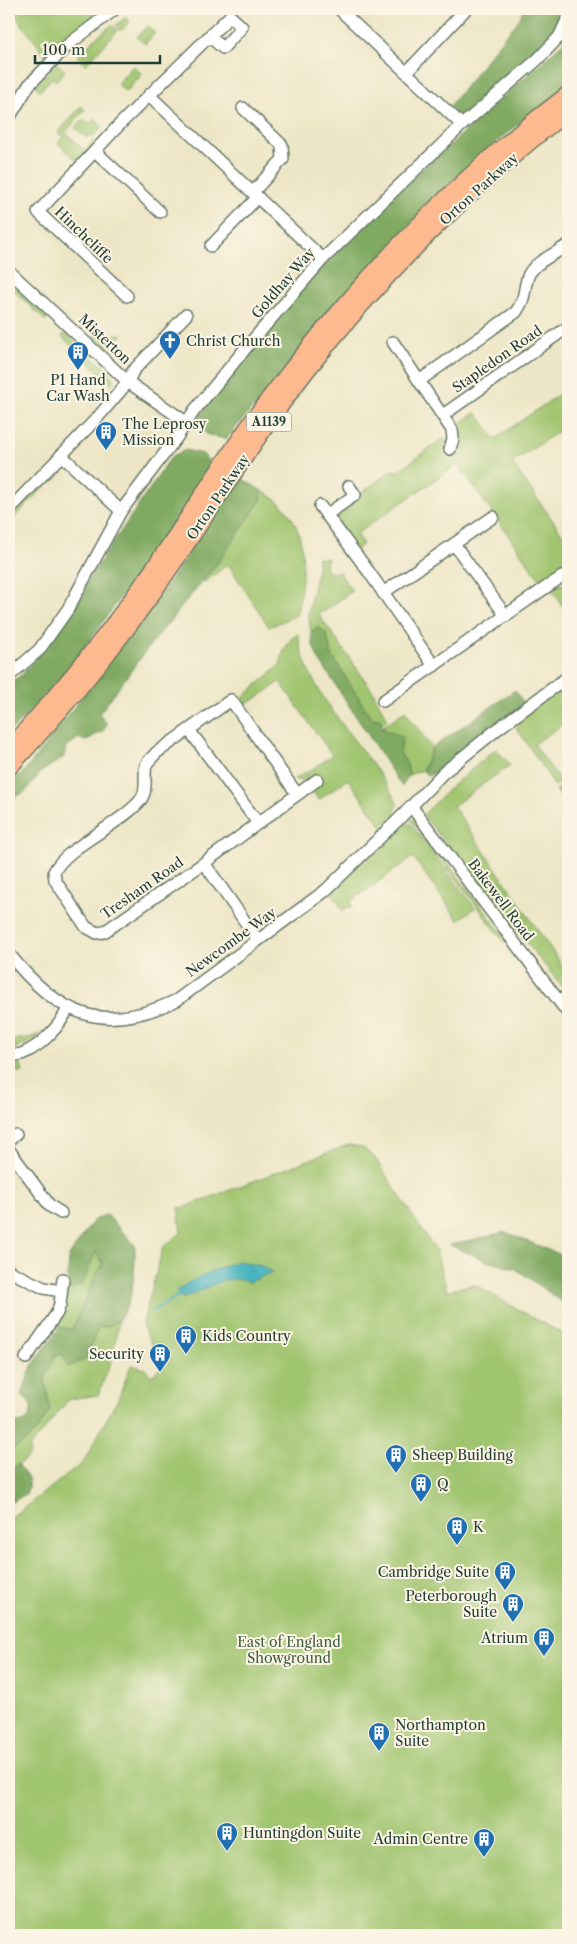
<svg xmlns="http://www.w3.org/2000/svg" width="577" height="1944" font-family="'Libre Caslon Text',serif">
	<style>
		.green { fill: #a0c56f; stroke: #608152 }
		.forest { fill: #80aa62; stroke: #50744b }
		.water { fill: #44b2c0; stroke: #32787a }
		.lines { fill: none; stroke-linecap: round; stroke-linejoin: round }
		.stream { stroke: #44b2c0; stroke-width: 2.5 }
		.minor-casing { stroke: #677867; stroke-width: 14 }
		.major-casing { stroke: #677867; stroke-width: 18 }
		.minor { stroke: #fff; stroke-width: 11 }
		.major { stroke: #fcba8e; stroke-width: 15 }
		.labels { text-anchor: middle; stroke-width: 4; stroke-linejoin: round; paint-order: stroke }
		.shield { fill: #fcf5e5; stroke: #617469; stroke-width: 1 }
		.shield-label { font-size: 12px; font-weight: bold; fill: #1f3d34 }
		.street-label { font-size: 14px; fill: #1f3d34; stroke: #fcf5e5 }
		.poi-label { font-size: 14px; fill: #1f3d34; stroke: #fcf5e5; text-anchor: start }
		.park-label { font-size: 14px; fill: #3f5f43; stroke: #fcf5e5 }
	</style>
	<rect width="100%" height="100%" fill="#fcf5e5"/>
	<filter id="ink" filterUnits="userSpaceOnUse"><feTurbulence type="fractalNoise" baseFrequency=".02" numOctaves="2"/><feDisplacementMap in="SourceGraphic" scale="10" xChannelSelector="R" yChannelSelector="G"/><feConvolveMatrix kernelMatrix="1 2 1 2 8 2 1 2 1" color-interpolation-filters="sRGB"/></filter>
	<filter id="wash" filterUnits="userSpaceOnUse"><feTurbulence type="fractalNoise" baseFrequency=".0096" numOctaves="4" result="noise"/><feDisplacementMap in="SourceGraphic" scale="20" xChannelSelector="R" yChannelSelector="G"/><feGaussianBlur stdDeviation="1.12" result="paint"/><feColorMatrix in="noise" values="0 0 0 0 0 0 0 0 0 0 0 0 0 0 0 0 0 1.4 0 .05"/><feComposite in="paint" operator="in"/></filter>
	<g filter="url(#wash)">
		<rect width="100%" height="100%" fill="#ede6c6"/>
		<g class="green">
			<polygon points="10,9 104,9 46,56"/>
			<polygon points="126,17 130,21 121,31 116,25"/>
			<polygon points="112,25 118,30 85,65 77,57 93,40"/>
			<polygon points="147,26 155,33 145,44 137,37"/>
			<polygon points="57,63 65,71 56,81 52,78 40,91 35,86"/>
			<polygon points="133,66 142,74 126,92 117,84"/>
			<polygon points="81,106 85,110 62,136 58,133"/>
			<polygon points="83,119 86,123 91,123 95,119 103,127 92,138 88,135 86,138 75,128"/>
			<polygon points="67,133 84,150 93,141 95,143 77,161 58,143"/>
			<polygon points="9,279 49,317 46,321 9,286"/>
			<polygon points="65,333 108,371 112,378 112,384 62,337"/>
			<polygon points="123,334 108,350 93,335"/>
			<polygon points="568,388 568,425 512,463 568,542 568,566 542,583 458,464 356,534 363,544 356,550 331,515 392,470 398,471 444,438 453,451 456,427 476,412 495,439"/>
			<polygon points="61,463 64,466 9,523 9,518"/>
			<path d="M262,491C312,517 305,567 297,615L269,627L228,564L205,582L203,581L219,561L261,500Z"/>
			<polygon points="318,557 322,559 328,558 325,566 329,573 339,572 352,591 319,615 372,690 387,719 382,724 380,719 372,719 332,656 326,633 318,627 311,632 308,613 316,576"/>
			<polygon points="565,583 568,584 568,614 551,589"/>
			<path d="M298,634C306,697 369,748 397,803L395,814L382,827L348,779L319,800L311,789L319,781L314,774L301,781L294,779L306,772L307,773L332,755L280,682L254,700L240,705L242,698L280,665L284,650L291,639Z"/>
			<polygon points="568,683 568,721 534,744 561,782 555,786 516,727 521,717"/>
			<polygon points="405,711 432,748 423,770 409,775 407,764 400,753 402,737 383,729 382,727"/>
			<polygon points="496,749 510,765 453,806 568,974 568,994 423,815 451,787"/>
			<polygon points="413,819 417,823 509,942 506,944 418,829 411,820"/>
			<polygon points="407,823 411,824 475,908 458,920 413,857 350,902 352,906 343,911 333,894 336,887 398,826"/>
			<polygon points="38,1034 38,1037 28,1043 9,1051 9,1041 32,1037"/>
			<polygon points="15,1059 21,1065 23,1072 20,1073 9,1068 9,1060"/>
			<polygon points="348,1145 362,1147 374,1157 436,1251 447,1291 473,1284 559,1332 568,1333 568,1935 9,1935 9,1519 83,1463 119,1397 131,1365 145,1369 151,1376 161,1368 162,1363 142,1326 163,1247 181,1233 178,1208 185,1207"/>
			<polygon points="94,1248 107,1260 73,1333 53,1327 63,1308 69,1287"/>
			<polygon points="119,1321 112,1359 98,1395 69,1399 29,1448 30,1455 9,1473 9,1447 23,1443 43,1378 54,1354 97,1325"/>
		</g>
		<g class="forest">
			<path d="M523,9H568C545,56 501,83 463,116H458L449,106C468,85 483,63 501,41C510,28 519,25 523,9Z"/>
			<polygon points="568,33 568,87 507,133 455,179 415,219 226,439 208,435 195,423 245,349 323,259 562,44"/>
			<polygon points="186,450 203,454 210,463 206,479 68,670 9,733 9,683 22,675 74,611 89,578 172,456"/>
			<polygon points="240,477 262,491 261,500 219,561 148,648 99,714 107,724 103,731 85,741 79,738 66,747 64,757 40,773 26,791 9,801 9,783 25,771 159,597"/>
			<polygon points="318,627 326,633 332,656 372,719 380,719 383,729 402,737 400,753 407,764 409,774 402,787 318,658 313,645 311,632"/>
			<polygon points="515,690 524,704 436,774 427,775 423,771 432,748"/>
			<polygon points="564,784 568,790 568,808 556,790"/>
			<path d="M107,1215L135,1245C135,1268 135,1310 113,1324C109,1327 103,1327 98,1327L86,1359L68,1367L63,1354L55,1356L45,1378L50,1410C38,1429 31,1442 9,1450L10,1423C13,1422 19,1423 23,1422C35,1417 33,1398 21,1396L32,1366L60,1327L72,1329L97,1273L103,1264L96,1252L82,1284L67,1291L69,1256L94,1220Z"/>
			<polygon points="505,1232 568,1258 568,1306 516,1269 486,1261 450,1245"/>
			<polygon points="18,1464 29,1480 27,1493 9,1504 9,1471"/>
		</g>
		<path class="water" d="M238,1261L261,1266L272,1272L249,1282L236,1279L223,1280L184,1298L179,1296L176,1291C196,1277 216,1269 238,1261Z"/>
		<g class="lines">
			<polyline class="stream" points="152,1311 180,1295"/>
		</g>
	</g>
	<g filter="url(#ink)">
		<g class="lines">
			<g class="minor-casing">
				<g id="minor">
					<polyline points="339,9 462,125"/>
					<polyline points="407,72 466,9"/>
					<polyline points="149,95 323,259"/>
					<polyline points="243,108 282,145 283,159 253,192"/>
					<polyline points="9,118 29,85 69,44 115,9"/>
					<polyline points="95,151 160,212"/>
					<polyline points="211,246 258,197"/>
					<polyline points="9,271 128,382 186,422"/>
					<polyline points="127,296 38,212 121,123 230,16 242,27 223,48 210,37"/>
					<polyline points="393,342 452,430 453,439 450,449"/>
					<path d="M419,381L516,312C527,297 523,287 529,274C536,261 557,253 568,245"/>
					<polyline points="443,415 568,327"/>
					<polyline points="61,455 121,511"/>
					<polyline points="320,506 369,572 434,666"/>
					<polyline points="9,510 98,417 128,382 133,371 186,315"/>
					<polyline points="326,515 355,495 349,486"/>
					<polyline points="454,544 506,616"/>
					<polyline points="383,593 493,517"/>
					<polyline points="9,676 39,650 68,609 121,511 177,437 194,411 245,349 323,259 462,125 537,60 559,37 568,18"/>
					<polyline points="383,701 548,586 568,573"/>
					<polyline points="189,730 258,823"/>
					<path d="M297,794L231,700L156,753C153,757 148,761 146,765C143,777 149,791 139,802C118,826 66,847 54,872L55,880L86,927L97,933L104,932L204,863L317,780"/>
					<polyline points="411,806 568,1013"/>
					<polyline points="204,863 258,940"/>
					<path d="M9,954C58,1015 102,1036 177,1000L325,891L400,818L443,773L500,727L568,677"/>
					<path d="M9,1056C14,1055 20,1055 24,1053C42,1045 61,1025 68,1008"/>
					<polyline points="9,1140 16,1134"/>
					<polyline points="9,1150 50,1206 61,1213"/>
					<polyline points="9,1271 44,1288 61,1291"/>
					<polyline points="26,1358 57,1313 60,1304 63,1279"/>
				</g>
			</g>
			<g class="major-casing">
				<g id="major">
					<path d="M9,748C51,702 92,654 128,604C175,541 214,473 260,410C348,292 450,183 568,94"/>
					<path d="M9,768C55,718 100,666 140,611C198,532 248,446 309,368C384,273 473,186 568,111"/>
				</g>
			</g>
			<use href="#minor" class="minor"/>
			<use href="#major" class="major"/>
		</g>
	</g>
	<defs>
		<g id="church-pin" transform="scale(1.125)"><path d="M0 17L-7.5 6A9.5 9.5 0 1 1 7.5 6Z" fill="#1f6fb2" stroke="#fcf5e5"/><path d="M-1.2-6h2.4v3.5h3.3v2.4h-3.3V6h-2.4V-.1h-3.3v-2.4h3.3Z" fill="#fff"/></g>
		<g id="building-pin" transform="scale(1.125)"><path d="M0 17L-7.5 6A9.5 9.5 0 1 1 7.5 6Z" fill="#1f6fb2" stroke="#fcf5e5"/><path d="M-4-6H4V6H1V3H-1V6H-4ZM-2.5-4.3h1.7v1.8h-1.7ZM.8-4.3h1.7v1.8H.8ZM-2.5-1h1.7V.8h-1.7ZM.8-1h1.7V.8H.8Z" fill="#fff"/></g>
	</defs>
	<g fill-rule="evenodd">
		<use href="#church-pin" x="170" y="341"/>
		<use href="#building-pin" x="78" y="352"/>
		<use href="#building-pin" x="106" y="432"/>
		<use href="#building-pin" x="186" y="1336"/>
		<use href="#building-pin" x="160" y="1354"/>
		<use href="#building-pin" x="396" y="1455"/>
		<use href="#building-pin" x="421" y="1484"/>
		<use href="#building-pin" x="457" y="1527"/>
		<use href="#building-pin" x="505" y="1572"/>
		<use href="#building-pin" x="513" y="1604"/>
		<use href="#building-pin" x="544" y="1638"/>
		<use href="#building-pin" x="379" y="1733"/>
		<use href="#building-pin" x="227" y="1833"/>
		<use href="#building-pin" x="484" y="1839"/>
	</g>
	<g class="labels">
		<rect class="shield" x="246.5" y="412.5" width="45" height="19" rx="4"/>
		<g class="shield-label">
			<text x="269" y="426">A1139</text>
		</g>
		<g class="street-label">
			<text transform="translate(479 189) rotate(-42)" y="5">Orton Parkway</text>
			<text transform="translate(84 235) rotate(44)" y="5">Hinchcliffe</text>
			<text transform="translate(283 283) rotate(-49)" y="5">Goldhay Way</text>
			<text transform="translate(105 339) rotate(43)" y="5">Misterton</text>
			<text transform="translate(497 359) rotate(-35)" y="5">Stapledon Road</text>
			<text transform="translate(218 497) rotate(-56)" y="5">Orton Parkway</text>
			<text transform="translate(142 888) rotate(-35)" y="5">Tresham Road</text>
			<text transform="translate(501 900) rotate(53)" y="5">Bakewell Road</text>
			<text transform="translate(231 942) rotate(-36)" y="5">Newcombe Way</text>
		</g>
		<g class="poi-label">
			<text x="186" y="346">Christ Church</text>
			<text x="78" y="385" text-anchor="middle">P1 Hand<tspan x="78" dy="16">Car Wash</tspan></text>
			<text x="122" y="429">The Leprosy<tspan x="122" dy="16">Mission</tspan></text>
			<text x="202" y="1341">Kids Country</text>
			<text x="144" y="1359" text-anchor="end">Security</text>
			<text x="412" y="1460">Sheep Building</text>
			<text x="437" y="1489">Q</text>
			<text x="473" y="1532">K</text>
			<text x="489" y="1577" text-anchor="end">Cambridge Suite</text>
			<text x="497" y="1601" text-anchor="end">Peterborough<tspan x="497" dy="16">Suite</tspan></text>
			<text x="528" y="1643" text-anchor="end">Atrium</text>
			<text x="395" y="1730">Northampton<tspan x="395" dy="16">Suite</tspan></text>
			<text x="243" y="1838">Huntingdon Suite</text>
			<text x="468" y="1844" text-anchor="end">Admin Centre</text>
		</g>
		<g class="park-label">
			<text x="289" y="1647">East of England<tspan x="289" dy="16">Showground</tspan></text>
		</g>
	</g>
	<rect width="577" height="1944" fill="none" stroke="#fcf5e5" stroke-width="30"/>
	<path d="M35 55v8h125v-8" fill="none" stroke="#1f3d34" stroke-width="2.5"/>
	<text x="42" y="55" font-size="15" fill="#1f3d34" stroke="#fcf5e5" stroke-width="4" paint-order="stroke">100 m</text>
</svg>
